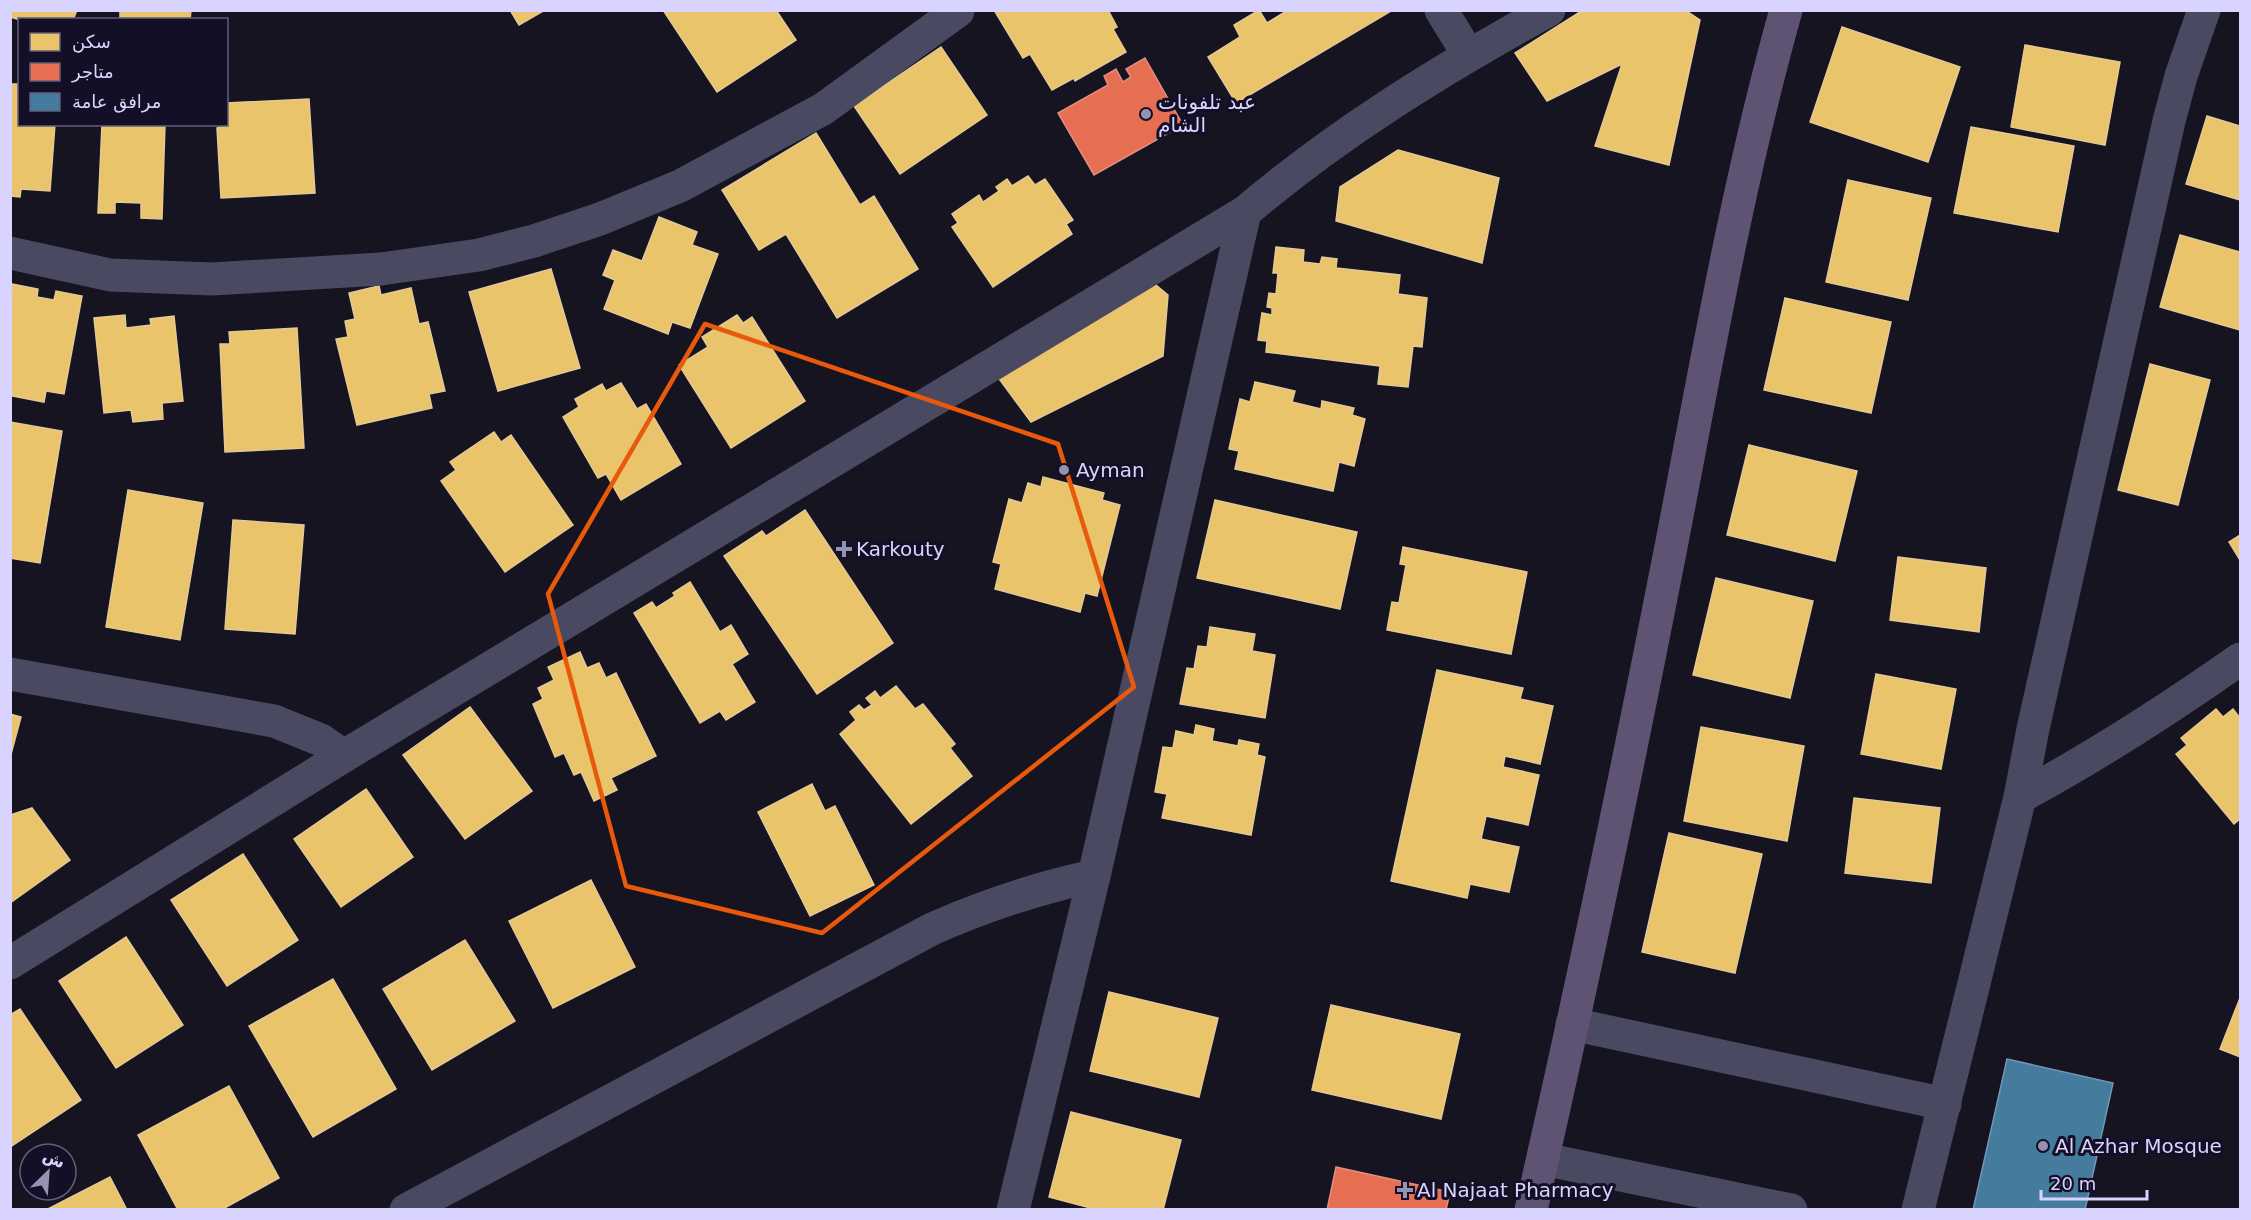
<svg xmlns="http://www.w3.org/2000/svg" width="2251" height="1220" font-family="'DejaVu Sans',Cairo,sans-serif">
	<style>
		.homes { fill: #e9c46a; stroke: #e4c997; stroke-width: 1.5 }
		.shops { fill: #e76f51; stroke: #e38d85; stroke-width: 1.5 }
		.public { fill: #457b9d; stroke: #7196ba; stroke-width: 1.5 }
		.lines { fill: none; stroke-linecap: round; stroke-linejoin: round }
		.street { stroke: #4a4962; stroke-width: 33 }
		.primary { stroke: #5e5373; stroke-width: 33 }
		.marked { fill: none; stroke: #e8590c; stroke-width: 4.5; stroke-linejoin: round }
		.poi-dot { fill: #9591b1; stroke: #130f26; stroke-width: 2 }
		.labels { text-anchor: middle; stroke-width: 6; stroke-linejoin: round; paint-order: stroke }
		.poi-label { font-size: 20px; fill: #d9d4ff; stroke: #130f26; text-anchor: start }
	</style>
	<rect width="100%" height="100%" fill="#161421"/>
	<g class="homes">
		<polygon points="10,10 77,10 73,20 20,20 10,17"/>
		<polygon points="120,10 191,10 190,20 120,20"/>
		<polygon points="510,10 545,10 519,25"/>
		<polygon points="663,10 776,10 796,40 717,92"/>
		<polygon points="994,10 1108,10 1117,27 1113,29 1126,52 1075,81 1074,78 1052,90 1030,54 1023,58"/>
		<polygon points="1259,10 1267,23 1288,10 1391,11 1236,103 1208,57 1240,37 1234,25"/>
		<polygon points="1583,10 1685,10 1700,20 1669,165 1595,146 1622,64 1547,101 1515,53"/>
		<polygon points="1842,27 1960,67 1928,162 1810,122"/>
		<polygon points="2025,45 2120,62 2105,145 2011,127"/>
		<polygon points="941,47 987,115 900,174 854,106"/>
		<polygon points="10,84 20,84 20,124 55,124 50,191 21,189 20,197 10,196"/>
		<polygon points="309,99 315,193 221,198 217,128 226,124 226,103"/>
		<polygon points="2207,116 2240,126 2240,200 2186,184"/>
		<polygon points="102,124 165,124 162,219 141,218 141,203 115,202 115,213 98,213"/>
		<polygon points="1971,127 2074,146 2058,232 1954,213"/>
		<polygon points="816,133 860,205 874,196 918,269 837,318 786,234 759,250 722,190"/>
		<polygon points="1398,150 1499,178 1482,263 1336,221 1340,187"/>
		<polygon points="1028,176 1035,185 1045,179 1073,220 1066,224 1072,234 993,287 952,227 958,223 952,214 979,195 983,202 999,191 996,187 1007,179 1012,186"/>
		<polygon points="1848,180 1931,198 1908,300 1826,282"/>
		<polygon points="659,217 697,232 692,245 718,254 690,328 672,322 668,334 604,309 615,280 603,275 613,250 642,261"/>
		<polygon points="2180,235 2240,252 2240,330 2160,307"/>
		<polygon points="1276,247 1304,250 1303,262 1320,264 1322,257 1337,259 1336,268 1400,275 1398,294 1427,298 1422,347 1413,346 1408,387 1378,384 1380,366 1266,352 1267,341 1258,340 1262,313 1272,315 1272,308 1267,307 1269,293 1276,294 1278,273 1273,273"/>
		<polygon points="551,269 580,368 498,391 469,292"/>
		<polygon points="1150,280 1168,295 1163,356 1031,422 997,376"/>
		<polygon points="12,284 38,289 37,297 54,300 56,291 82,296 64,394 46,391 44,402 12,396 13,391 10,391"/>
		<polygon points="379,286 381,295 411,288 419,324 428,322 445,391 429,394 432,408 357,425 336,339 348,337 345,321 355,319 349,293"/>
		<polygon points="1785,298 1891,322 1871,413 1764,390"/>
		<polygon points="125,315 126,328 151,325 150,319 174,316 183,401 162,403 163,419 133,422 131,410 104,413 94,318"/>
		<polygon points="737,315 743,323 752,317 805,401 731,448 679,365 708,347 702,337"/>
		<polygon points="297,328 304,448 225,452 220,344 230,344 229,332"/>
		<polygon points="2150,364 2210,380 2178,505 2118,490"/>
		<polygon points="1255,382 1295,391 1292,402 1321,409 1322,401 1354,408 1352,415 1365,419 1354,466 1339,462 1333,491 1235,469 1239,451 1229,449 1240,399 1250,402"/>
		<polygon points="621,383 637,409 646,404 681,464 621,500 606,474 598,478 563,417 579,407 575,399 602,384 606,391"/>
		<polygon points="10,422 62,431 40,563 10,558"/>
		<polygon points="494,432 501,442 511,435 573,525 505,572 441,481 456,470 450,462"/>
		<polygon points="1749,445 1857,471 1835,561 1727,535"/>
		<polygon points="1043,477 1104,493 1102,500 1120,505 1097,596 1085,593 1080,612 995,589 1001,564 993,562 1009,499 1022,503 1028,483 1041,487"/>
		<polygon points="128,490 203,503 180,640 106,627"/>
		<polygon points="1215,500 1357,532 1340,609 1197,578"/>
		<polygon points="805,510 893,643 817,694 724,556 762,531 766,536"/>
		<polygon points="233,520 304,525 295,634 225,629"/>
		<polygon points="2240,535 2240,560 2229,542"/>
		<polygon points="1403,547 1527,572 1511,654 1387,630 1392,602 1399,603 1406,565 1400,564"/>
		<polygon points="1898,557 1986,568 1979,632 1890,620"/>
		<polygon points="1716,578 1813,601 1790,698 1693,675"/>
		<polygon points="690,582 720,632 731,625 748,654 732,664 755,702 726,720 720,711 700,723 634,613 652,602 656,608 675,596 673,593"/>
		<polygon points="1210,627 1255,634 1252,651 1275,655 1265,718 1180,704 1187,668 1194,669 1198,646 1207,647"/>
		<polygon points="580,652 587,668 599,663 606,678 616,673 656,756 611,778 617,790 594,801 581,772 574,775 564,753 555,757 533,704 543,699 538,688 554,680 548,667"/>
		<polygon points="1437,670 1523,688 1520,699 1553,706 1540,764 1505,756 1503,767 1539,775 1528,825 1486,816 1481,839 1519,847 1509,892 1470,884 1467,898 1391,881"/>
		<polygon points="1876,674 1956,689 1941,769 1861,754"/>
		<polygon points="896,686 915,709 923,704 955,744 950,748 972,776 911,824 840,734 856,720 850,712 859,705 864,710 872,705 866,698 875,691 880,698"/>
		<polygon points="470,707 532,791 465,839 403,755"/>
		<polygon points="2216,709 2223,717 2233,709 2240,718 2240,819 2234,824 2176,754 2187,745 2181,738"/>
		<polygon points="10,714 21,717 10,758"/>
		<polygon points="1196,725 1214,729 1212,741 1238,746 1239,740 1259,744 1257,755 1265,757 1251,835 1162,818 1167,794 1155,792 1163,747 1173,748 1176,731 1194,735"/>
		<polygon points="1701,727 1804,746 1787,841 1684,821"/>
		<polygon points="812,784 825,811 835,806 874,885 810,916 758,812"/>
		<polygon points="366,789 413,857 341,907 294,839"/>
		<polygon points="1854,798 1940,808 1931,883 1845,873"/>
		<polygon points="32,808 70,860 10,903 10,815"/>
		<polygon points="1669,833 1762,854 1735,973 1642,952"/>
		<polygon points="243,854 298,940 227,986 171,900"/>
		<polygon points="591,880 635,967 553,1008 509,921"/>
		<polygon points="126,937 183,1025 116,1068 59,981"/>
		<polygon points="465,940 515,1021 432,1070 383,989"/>
		<polygon points="333,979 396,1089 313,1137 249,1026"/>
		<polygon points="1109,992 1218,1018 1199,1097 1090,1071"/>
		<polygon points="2240,998 2240,1057 2220,1049"/>
		<polygon points="1331,1005 1460,1034 1441,1119 1312,1090"/>
		<polygon points="20,1009 81,1100 10,1147 10,1015"/>
		<polygon points="229,1086 279,1178 221,1210 178,1210 138,1135"/>
		<polygon points="1071,1112 1181,1140 1163,1210 1098,1210 1049,1197"/>
		<polygon points="110,1177 127,1210 46,1210"/>
	</g>
	<g class="shops">
		<polygon points="1145,58 1183,125 1094,175 1058,113 1108,85 1104,76 1116,69 1123,82 1131,77 1126,69"/>
		<polygon points="1336,1167 1450,1192 1446,1210 1327,1210"/>
	</g>
	<polygon class="public" points="2007,1059 2113,1083 2085,1210 1973,1210"/>
	<g class="lines">
		<g class="street">
			<polyline points="1441,10 1468,54"/>
			<polyline points="10,253 110,275 212,279 381,269 479,255 534,241 600,219 680,186 823,109 958,11"/>
			<polyline points="10,674 274,721 321,740 344,756"/>
			<path d="M2020,797C2096,756 2169,709 2240,659"/>
			<path d="M10,963L344,756L1245,212C1338,133 1442,69 1549,10"/>
			<polyline points="1572,1024 1945,1104"/>
			<polyline points="1543,1159 1791,1210"/>
			<path d="M406,1210L932,929C984,906 1038,888 1094,876"/>
			<polyline points="1013,1210 1094,876 1245,212"/>
			<polyline points="1918,1210 2020,797 2033,729 2169,121 2181,76 2204,10"/>
		</g>
		<path class="primary" d="M1531,1210C1581,991 1627,772 1670,552C1705,372 1736,188 1786,10"/>
	</g>
	<path class="marked" d="M705,324L1058,444L1134,687L822,933L626,886L548,594Z"/>
	<g class="poi-dot">
		<circle cx="1146" cy="114" r="6"/>
		<circle cx="1064" cy="470" r="6"/>
		<path d="M841 540h6v6h6v6h-6v6h-6v-6h-6v-6h6z"/>
		<circle cx="2043" cy="1146" r="6"/>
		<path d="M1402 1181h6v6h6v6h-6v6h-6v-6h-6v-6h6z"/>
	</g>
	<g class="labels">
		<g class="poi-label">
			<text x="1158" y="109">عبد تلفونات<tspan x="1158" dy="23">الشام</tspan></text>
			<text x="1076" y="477">Ayman</text>
			<text x="856" y="556">Karkouty</text>
			<text x="2055" y="1153">Al Azhar Mosque</text>
			<text x="1417" y="1197">Al Najaat Pharmacy</text>
		</g>
	</g>
	<rect width="2251" height="1220" fill="none" stroke="#d9d4ff" stroke-width="24"/>
	<rect x="18" y="18" width="210" height="108" fill="#130f26" stroke="#625e7d" stroke-width="1.5"/>
	<rect x="30" y="33" width="30" height="18" fill="#e9c46a" stroke="#625e7d" stroke-width="1.5"/>
	<text x="72" y="48" font-size="18" fill="#d9d4ff">سكن</text>
	<rect x="30" y="63" width="30" height="18" fill="#e76f51" stroke="#625e7d" stroke-width="1.5"/>
	<text x="72" y="78" font-size="18" fill="#d9d4ff">متاجر</text>
	<rect x="30" y="93" width="30" height="18" fill="#457b9d" stroke="#625e7d" stroke-width="1.5"/>
	<text x="72" y="108" font-size="18" fill="#d9d4ff">مرافق عامة</text>
	<g transform="translate(48 1172) rotate(25)"><circle r="28" fill="#130f26" stroke="#625e7d" stroke-width="1.5"/>
	<path d="M0-4.5L10 22L0 15L-10 22Z" fill="#9591b1"/>
	<text y="-9" font-size="16" font-weight="bold" text-anchor="middle" fill="#d9d4ff">ش</text>
	</g>
	<path d="M2041 1190v9h106v-9" fill="none" stroke="#d9d4ff" stroke-width="3"/>
	<text x="2050" y="1190" font-size="18" fill="#d9d4ff" stroke="#130f26" stroke-width="4.5" paint-order="stroke">20 m</text>
</svg>
